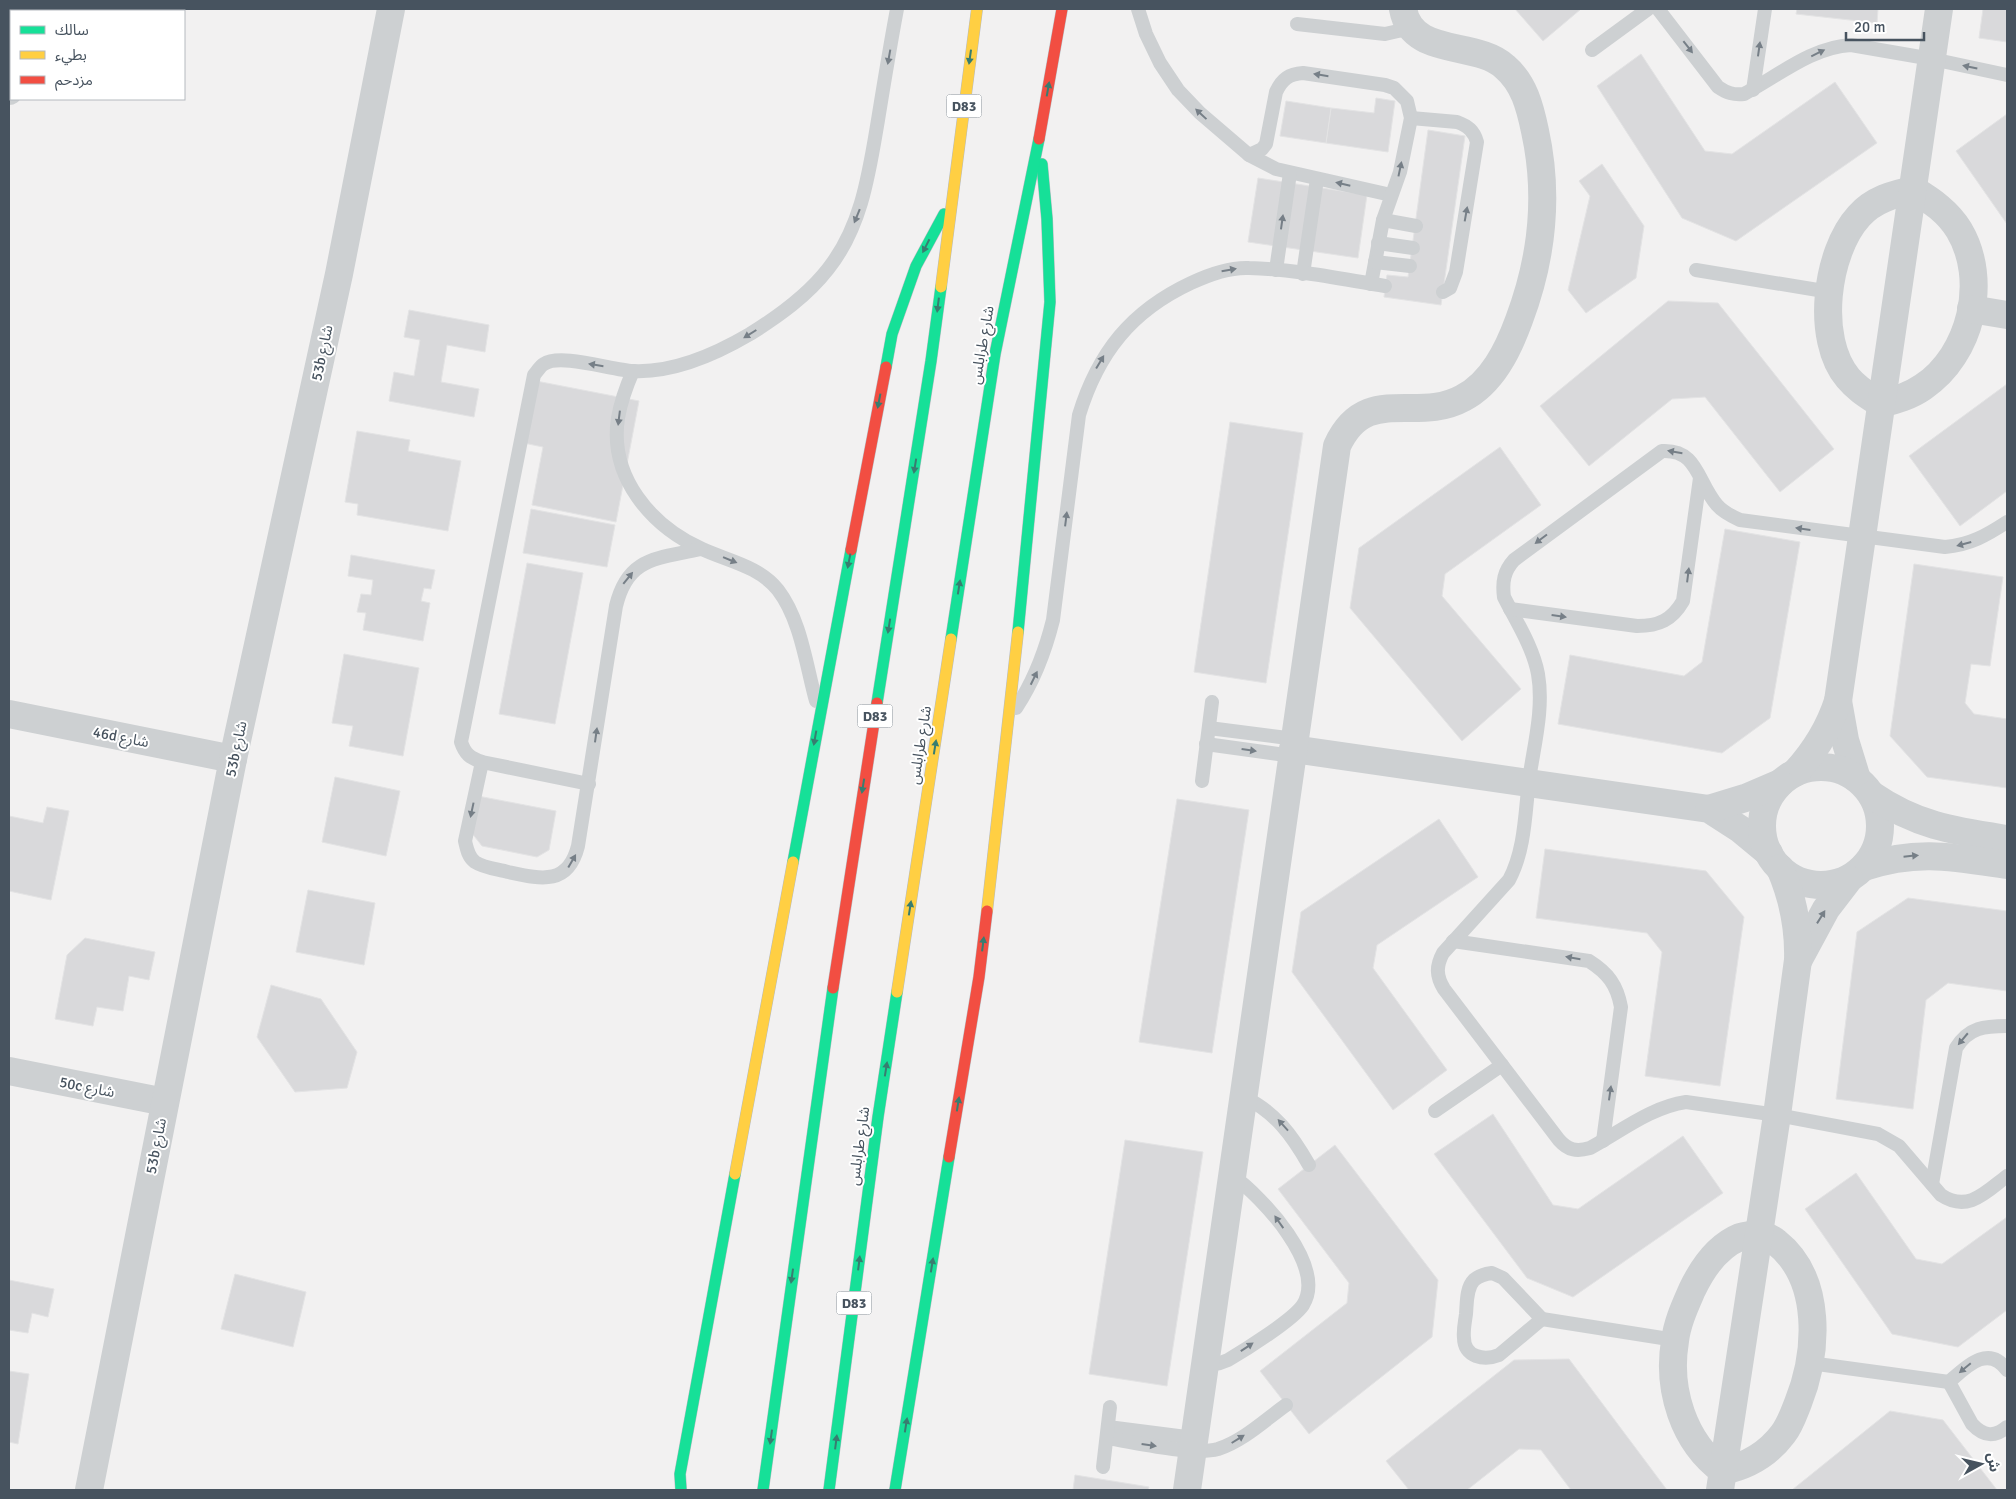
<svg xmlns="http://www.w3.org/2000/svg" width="2016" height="1499" font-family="Signika,'Noto Sans Arabic',sans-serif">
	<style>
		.building { fill: #d9d9db; stroke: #e3e3e4 }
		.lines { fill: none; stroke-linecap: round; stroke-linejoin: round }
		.fast-casing { stroke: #b6bbc1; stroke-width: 12 }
		.slow-casing { stroke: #b6bbc1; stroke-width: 12 }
		.jam-casing { stroke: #b6bbc1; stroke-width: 12 }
		.lane { stroke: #cdd0d2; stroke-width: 14 }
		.street { stroke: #cdd0d2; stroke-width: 28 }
		.fast { stroke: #16e098; stroke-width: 11 }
		.slow { stroke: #ffcf43; stroke-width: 11 }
		.jam { stroke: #f24e42; stroke-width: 11 }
		.oneway { fill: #767f87 }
		.oneway2 { fill: #387d70 }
		.labels { text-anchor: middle; stroke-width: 4; stroke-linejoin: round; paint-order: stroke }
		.shield { fill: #fff; stroke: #7e878f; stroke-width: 1 }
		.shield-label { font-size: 14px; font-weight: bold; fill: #47535f }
		.street-label { font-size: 15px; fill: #47535f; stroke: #fff }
	</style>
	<rect width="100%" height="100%" fill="#f2f1f1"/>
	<g class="building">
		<polygon points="1515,9 1581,9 1543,41"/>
		<polygon points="1797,9 1878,9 1877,23 1796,14"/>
		<polygon points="1983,9 2007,9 2007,42 1979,38"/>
		<polygon points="1641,54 1705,151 1732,154 1835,82 1877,143 1736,241 1682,218 1597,86"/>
		<polygon points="1376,98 1395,101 1388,152 1326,143 1331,108 1374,113"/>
		<polygon points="1286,101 1331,108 1326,143 1280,136"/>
		<polygon points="2007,114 2007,224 1956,151"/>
		<polygon points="1428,130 1465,136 1441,305 1384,297 1387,275 1408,277"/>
		<polygon points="1602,164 1644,226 1636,278 1586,313 1568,290 1590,196 1579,181"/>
		<polygon points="1258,178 1367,195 1358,258 1248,242"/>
		<polygon points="1668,301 1718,303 1834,449 1780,492 1705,397 1672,399 1589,466 1540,406"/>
		<polygon points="409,310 489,325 485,352 447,345 441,382 479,389 474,417 389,401 394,372 414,376 420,340 404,337"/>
		<polygon points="531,380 639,401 616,522 532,505 543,447 519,442"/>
		<polygon points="2007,384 2007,491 1960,526 1909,456"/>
		<polygon points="1230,422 1303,433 1266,683 1194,672"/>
		<polygon points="357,431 410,440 408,451 461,461 448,531 357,515 358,504 345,502"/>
		<polygon points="1500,447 1541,505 1445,574 1442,596 1521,689 1462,741 1350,608 1359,548"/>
		<polygon points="531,509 615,525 607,567 523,553"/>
		<polygon points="1725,529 1800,542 1770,718 1722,753 1558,724 1570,655 1684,676 1702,662"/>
		<polygon points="351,555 435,570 431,589 424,588 421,601 430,603 423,641 363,630 366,613 357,612 361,594 371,595 373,580 348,576"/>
		<polygon points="527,563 583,573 555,724 499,714"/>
		<polygon points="1914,564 2003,577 1990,666 1971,664 1965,703 1974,714 2007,719 2007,788 1927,777 1890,736"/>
		<polygon points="344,654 419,668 403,756 349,746 353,726 332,723"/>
		<polygon points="335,777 400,791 386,856 322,842"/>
		<polygon points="478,796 556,811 549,850 537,857 482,846 471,832"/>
		<polygon points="1177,799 1249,810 1212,1053 1139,1042"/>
		<polygon points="47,807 69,811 51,900 9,891 9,816 43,823"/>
		<polygon points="1439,819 1478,877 1377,945 1373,968 1447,1070 1393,1110 1292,972 1301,912"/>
		<polygon points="1545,849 1706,871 1744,917 1720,1086 1645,1076 1662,952 1647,933 1536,918"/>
		<polygon points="308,890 375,903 364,965 296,952"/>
		<polygon points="1908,898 2007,911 2007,991 1948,983 1926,1000 1913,1109 1836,1099 1857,932"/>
		<polygon points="85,938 155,952 149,980 129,976 123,1011 97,1007 93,1026 55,1019 67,955"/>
		<polygon points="271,985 321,999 357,1052 347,1088 295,1092 257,1037"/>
		<polygon points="1493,1114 1553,1205 1578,1209 1683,1136 1723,1193 1573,1297 1527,1278 1434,1154"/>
		<polygon points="1125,1140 1203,1152 1167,1386 1089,1374"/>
		<polygon points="1335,1145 1438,1280 1432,1337 1309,1434 1260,1371 1347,1303 1349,1283 1278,1189"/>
		<polygon points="1856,1173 1916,1259 1942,1264 2007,1217 2007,1310 1958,1347 1892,1334 1805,1209"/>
		<polygon points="235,1274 306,1292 293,1347 221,1329"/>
		<polygon points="9,1280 54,1289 48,1317 32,1313 28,1333 9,1330"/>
		<polygon points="1569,1359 1667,1490 1571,1490 1541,1450 1519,1449 1467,1490 1409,1490 1386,1461 1514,1360"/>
		<polygon points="9,1371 29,1374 18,1444 9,1442"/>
		<polygon points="1890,1411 1943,1420 1997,1490 1792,1490"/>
		<polygon points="1075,1475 1149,1487 1148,1490 1073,1490"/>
	</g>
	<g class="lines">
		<g class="fast-casing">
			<g id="fast">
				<polyline points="886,367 892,334 916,266 944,214"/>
				<polyline points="1018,632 1050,302 1047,219 1042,164"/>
				<polyline points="951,639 995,354 1039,139"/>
				<polyline points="877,703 931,361 941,287"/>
				<polyline points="793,862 851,550"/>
				<polyline points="681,1490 680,1474 735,1174"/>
				<polyline points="763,1490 833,988"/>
				<polyline points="829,1490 878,1117 897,992"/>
				<polyline points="895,1490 949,1157"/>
			</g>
		</g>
		<g class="slow-casing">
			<g id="slow">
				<polyline points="941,287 977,9"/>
				<polyline points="987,911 1018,632"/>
				<polyline points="897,992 951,639"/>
				<polyline points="735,1174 793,862"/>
			</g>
		</g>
		<g class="jam-casing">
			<g id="jam">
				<polyline points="1039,139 1062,9"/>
				<polyline points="851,550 886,367"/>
				<polyline points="833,988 877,703"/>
				<polyline points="949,1157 979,977 987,911"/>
			</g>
		</g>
		<g class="lane">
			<polyline points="1138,9 1146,34 1160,63 1178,90 1200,113 1249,155 1276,169 1391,195"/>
			<path d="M1658,9L1718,87C1727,93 1733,95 1744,94C1778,76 1812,47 1851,45L1932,59L2007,75"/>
			<polyline points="1297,24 1385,34 1398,31 1409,25"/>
			<polyline points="1592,50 1648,9"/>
			<polyline points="1753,90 1765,9"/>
			<path d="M1411,118L1457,122C1468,126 1474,131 1477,142L1456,272L1450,288L1443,292"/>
			<path d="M1249,155L1262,149L1266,144L1276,92C1282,79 1289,74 1303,73L1385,85L1394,88L1407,101L1411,118L1400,172L1383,220L1371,284"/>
			<polyline points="1383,220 1416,226"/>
			<polyline points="1378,243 1413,248"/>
			<polyline points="1375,262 1410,266"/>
			<polyline points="1276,270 1290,173"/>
			<polyline points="1696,270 1830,292"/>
			<polyline points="1303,274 1317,179"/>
			<path d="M633,371C626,387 621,401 618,418C609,477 651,526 702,549C728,561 759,566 778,590C801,620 806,665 816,701"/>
			<path d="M2007,522C1987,535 1970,545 1945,547L1740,520C1731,516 1723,512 1717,505C1697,482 1698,449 1662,451L1514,560C1504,571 1502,582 1504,597C1516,621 1533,647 1538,674C1544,709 1534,745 1529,780C1525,814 1525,850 1509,880L1443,953C1436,966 1436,976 1444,989L1559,1140C1568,1150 1576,1152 1590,1148C1620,1132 1651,1107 1686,1102L1777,1115L1878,1134L1899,1146L1941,1195C1968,1213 1986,1192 2007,1176"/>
			<path d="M1510,609L1637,626C1659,626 1672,620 1683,601L1700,478"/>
			<path d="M1016,708C1034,681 1045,652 1053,620L1079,415C1098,353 1131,311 1191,283C1208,275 1229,267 1249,268C1294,269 1341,279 1385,286"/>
			<polyline points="1209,728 1295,739"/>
			<polyline points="1206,744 1293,756"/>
			<path d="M482,762L465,841C467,849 468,857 475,862C484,868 497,869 508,872C541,879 568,886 578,846L616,606C628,556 658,559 701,549"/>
			<polyline points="1202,781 1212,702"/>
			<path d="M589,784L482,762C470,758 465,754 461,742L534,375C537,372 540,366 544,364C560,353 612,370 633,371C673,373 716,354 750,334C779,316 807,296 828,269C862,226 869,173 878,120C884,83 890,46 897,9"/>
			<path d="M1453,941L1589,961C1608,973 1617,985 1621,1007L1603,1141"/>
			<path d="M1244,1097C1275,1112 1292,1135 1309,1165"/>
			<polyline points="1435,1111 1502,1065"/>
			<path d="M1932,1184L1956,1048C1969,1027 1985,1026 2007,1026"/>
			<path d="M1492,1273L1503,1278L1542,1319L1499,1355C1484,1361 1464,1357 1464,1338C1463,1330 1465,1322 1466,1314C1467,1303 1466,1288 1474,1280C1480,1275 1485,1274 1492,1273Z"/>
			<polyline points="1542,1319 1675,1340"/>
			<polyline points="1810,1363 1949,1382"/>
			<path d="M1203,1366L1220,1363L1228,1360C1245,1350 1293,1320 1303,1305C1327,1266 1262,1197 1233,1176"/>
			<path d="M2007,1370C1988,1343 1965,1368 1949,1382L1972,1424C1984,1437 1995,1437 2007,1427"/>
			<polyline points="1108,1427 1194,1438"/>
			<path d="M1107,1438C1134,1442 1193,1456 1218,1449C1243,1441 1265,1420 1286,1405"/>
			<polyline points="1103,1467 1110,1407"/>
		</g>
		<g class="street">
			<polyline points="25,11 25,9"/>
			<polyline points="9,91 11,79"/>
			<path d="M1914,190C1932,201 1948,212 1959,230C1989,280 1971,355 1923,387C1910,396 1896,400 1881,404C1869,396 1857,389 1848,378C1815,339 1826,252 1859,216C1873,200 1893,194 1914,190Z"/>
			<polyline points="1971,309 2007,315"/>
			<polyline points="1838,701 1845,740 1857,779"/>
			<polyline points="9,714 233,759"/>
			<polyline points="1293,749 1709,809 1740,829 1769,853"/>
			<circle cx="1821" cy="826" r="59"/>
			<path d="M1796,772C1815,751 1829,729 1838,701L1939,9"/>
			<path d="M1872,795C1917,826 1955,831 2007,839"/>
			<polyline points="1709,809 1745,798 1780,783"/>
			<path d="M1864,867C1917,849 1954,857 2007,865"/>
			<polyline points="1799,959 1826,909 1849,879"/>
			<polyline points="9,1071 165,1102"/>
			<path d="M1759,1233C1765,1236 1772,1238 1776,1242C1823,1279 1818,1353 1798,1403C1794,1413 1790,1425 1783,1434C1768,1454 1747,1466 1723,1471C1683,1442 1667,1389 1675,1341C1677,1323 1685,1306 1692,1290C1702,1269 1718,1246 1740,1237C1746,1235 1753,1235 1759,1233Z"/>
			<polyline points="89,1490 233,759 339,274 391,9"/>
			<path d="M1187,1490L1337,446C1366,383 1416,424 1463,398C1492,383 1508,350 1519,320C1542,259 1549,195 1535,131C1530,107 1524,83 1505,67C1476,40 1412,58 1403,9"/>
			<path d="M1720,1490L1777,1115L1798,960C1799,927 1793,898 1780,868"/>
		</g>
		<use href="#fast" class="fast"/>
		<use href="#slow" class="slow"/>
		<use href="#jam" class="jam"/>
	</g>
	<defs><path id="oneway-solid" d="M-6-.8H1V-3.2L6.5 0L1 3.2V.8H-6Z" transform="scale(1.25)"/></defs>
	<g class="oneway">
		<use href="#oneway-solid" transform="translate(1688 47) rotate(52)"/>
		<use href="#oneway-solid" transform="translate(1759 49) rotate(-82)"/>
		<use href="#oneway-solid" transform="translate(1818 53) rotate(-26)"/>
		<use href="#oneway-solid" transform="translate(889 57) rotate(100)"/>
		<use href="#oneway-solid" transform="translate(1970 67) rotate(-168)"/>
		<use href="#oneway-solid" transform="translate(1321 75) rotate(-171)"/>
		<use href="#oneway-solid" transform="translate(1201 114) rotate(-137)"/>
		<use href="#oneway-solid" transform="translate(1400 169) rotate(-78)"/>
		<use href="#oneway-solid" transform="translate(1343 184) rotate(-167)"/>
		<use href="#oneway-solid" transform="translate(1466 214) rotate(-80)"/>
		<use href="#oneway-solid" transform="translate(857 216) rotate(112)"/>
		<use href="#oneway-solid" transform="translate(1282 222) rotate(-82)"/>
		<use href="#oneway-solid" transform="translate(1229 270) rotate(-10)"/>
		<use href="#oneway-solid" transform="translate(750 334) rotate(148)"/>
		<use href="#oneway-solid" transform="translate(1100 362) rotate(-59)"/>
		<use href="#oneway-solid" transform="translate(596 365) rotate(-171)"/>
		<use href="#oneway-solid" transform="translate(619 418) rotate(97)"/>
		<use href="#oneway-solid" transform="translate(1675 452) rotate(-170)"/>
		<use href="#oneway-solid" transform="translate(1066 519) rotate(-83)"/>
		<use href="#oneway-solid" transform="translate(1803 529) rotate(-172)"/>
		<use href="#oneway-solid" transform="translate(1541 539) rotate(143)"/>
		<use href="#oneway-solid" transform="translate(1964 544) rotate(165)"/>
		<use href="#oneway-solid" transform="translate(730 560) rotate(22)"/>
		<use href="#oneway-solid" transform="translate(1688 575) rotate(-83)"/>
		<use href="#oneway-solid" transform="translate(628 578) rotate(-51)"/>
		<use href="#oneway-solid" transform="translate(1559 616) rotate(8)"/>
		<use href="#oneway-solid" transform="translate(1034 678) rotate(-64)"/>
		<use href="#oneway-solid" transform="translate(596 735) rotate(-82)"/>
		<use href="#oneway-solid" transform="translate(1249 750) rotate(8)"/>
		<use href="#oneway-solid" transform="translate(472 810) rotate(102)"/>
		<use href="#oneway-solid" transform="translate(1911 856) rotate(-6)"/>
		<use href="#oneway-solid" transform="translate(572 861) rotate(-60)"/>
		<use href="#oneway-solid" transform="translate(1821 917) rotate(-58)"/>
		<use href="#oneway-solid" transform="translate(1573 958) rotate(-170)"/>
		<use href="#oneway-solid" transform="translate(1963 1039) rotate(130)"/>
		<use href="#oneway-solid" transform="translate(1610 1093) rotate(-82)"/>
		<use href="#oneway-solid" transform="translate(1283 1125) rotate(-132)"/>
		<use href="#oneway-solid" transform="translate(1279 1222) rotate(-125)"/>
		<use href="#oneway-solid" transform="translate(1247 1347) rotate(-34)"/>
		<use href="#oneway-solid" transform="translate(1965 1368) rotate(140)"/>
		<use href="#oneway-solid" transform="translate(1238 1439) rotate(-32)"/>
		<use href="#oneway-solid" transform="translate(1149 1445) rotate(8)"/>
	</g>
	<g class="oneway2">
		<use href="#oneway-solid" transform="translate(970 57) rotate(98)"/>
		<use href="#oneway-solid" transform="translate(1048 89) rotate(-80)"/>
		<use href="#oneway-solid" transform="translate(926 246) rotate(117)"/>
		<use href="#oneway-solid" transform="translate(938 305) rotate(97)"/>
		<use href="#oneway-solid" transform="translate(879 401) rotate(101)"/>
		<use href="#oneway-solid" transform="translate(915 466) rotate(99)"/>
		<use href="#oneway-solid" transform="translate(849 561) rotate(101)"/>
		<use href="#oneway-solid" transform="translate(959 587) rotate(-81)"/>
		<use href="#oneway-solid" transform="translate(889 626) rotate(99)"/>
		<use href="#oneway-solid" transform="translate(815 738) rotate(100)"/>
		<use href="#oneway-solid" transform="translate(935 747) rotate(-81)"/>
		<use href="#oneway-solid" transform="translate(863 786) rotate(99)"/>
		<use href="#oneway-solid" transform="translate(910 908) rotate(-81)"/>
		<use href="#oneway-solid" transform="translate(983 944) rotate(-83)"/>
		<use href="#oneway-solid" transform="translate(886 1069) rotate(-81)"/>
		<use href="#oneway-solid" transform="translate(958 1104) rotate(-81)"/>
		<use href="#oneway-solid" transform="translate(859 1263) rotate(-83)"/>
		<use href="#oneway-solid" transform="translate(932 1265) rotate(-81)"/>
		<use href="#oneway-solid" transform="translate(792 1276) rotate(98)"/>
		<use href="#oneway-solid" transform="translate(906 1425) rotate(-81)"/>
		<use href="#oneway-solid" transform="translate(771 1437) rotate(98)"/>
		<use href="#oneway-solid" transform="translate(836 1442) rotate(-83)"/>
	</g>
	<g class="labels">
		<g class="shield">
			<rect x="946.5" y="94.5" width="35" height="23" rx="4"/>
			<rect x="857.5" y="704.5" width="35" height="23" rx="4"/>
			<rect x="836.5" y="1291.5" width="35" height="23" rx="4"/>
		</g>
		<g class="shield-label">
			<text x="964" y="111">D83</text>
			<text x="875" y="721">D83</text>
			<text x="854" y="1308">D83</text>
		</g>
		<g class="street-label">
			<text transform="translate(982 345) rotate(-80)" y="5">شارع طرابلس</text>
			<text transform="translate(322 353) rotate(-78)" y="5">53b شارع</text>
			<text transform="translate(121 737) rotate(11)" y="5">46d شارع</text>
			<text transform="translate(920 745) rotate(-81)" y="5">شارع طرابلس</text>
			<text transform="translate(236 749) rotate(-78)" y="5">53b شارع</text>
			<text transform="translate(87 1087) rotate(11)" y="5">50c شارع</text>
			<text transform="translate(156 1146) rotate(-79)" y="5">53b شارع</text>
			<text transform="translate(859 1146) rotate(-82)" y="5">شارع طرابلس</text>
		</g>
	</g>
	<rect width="2016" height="1499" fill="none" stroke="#47535f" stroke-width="20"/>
	<rect x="10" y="10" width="175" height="90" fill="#ffffff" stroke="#b5babf"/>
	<rect x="20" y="26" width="25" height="8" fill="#16e098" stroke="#b5babf"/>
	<text x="55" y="35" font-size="15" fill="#47535f">سالك</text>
	<rect x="20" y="51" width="25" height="8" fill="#ffcf43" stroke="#b5babf"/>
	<text x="55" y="60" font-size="15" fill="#47535f">بطيء</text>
	<rect x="20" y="76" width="25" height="8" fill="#f24e42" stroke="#b5babf"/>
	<text x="55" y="85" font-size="15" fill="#47535f">مزدحم</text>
	<g transform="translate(1981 1464) rotate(82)" stroke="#ffffff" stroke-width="4" paint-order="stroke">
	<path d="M0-4L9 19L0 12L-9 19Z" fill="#47535f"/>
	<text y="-8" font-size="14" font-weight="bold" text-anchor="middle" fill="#47535f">ش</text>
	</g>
	<path d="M1846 32v8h78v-8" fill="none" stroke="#47535f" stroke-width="2.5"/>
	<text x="1854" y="32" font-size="15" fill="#47535f" stroke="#ffffff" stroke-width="4" paint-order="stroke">20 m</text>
</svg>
